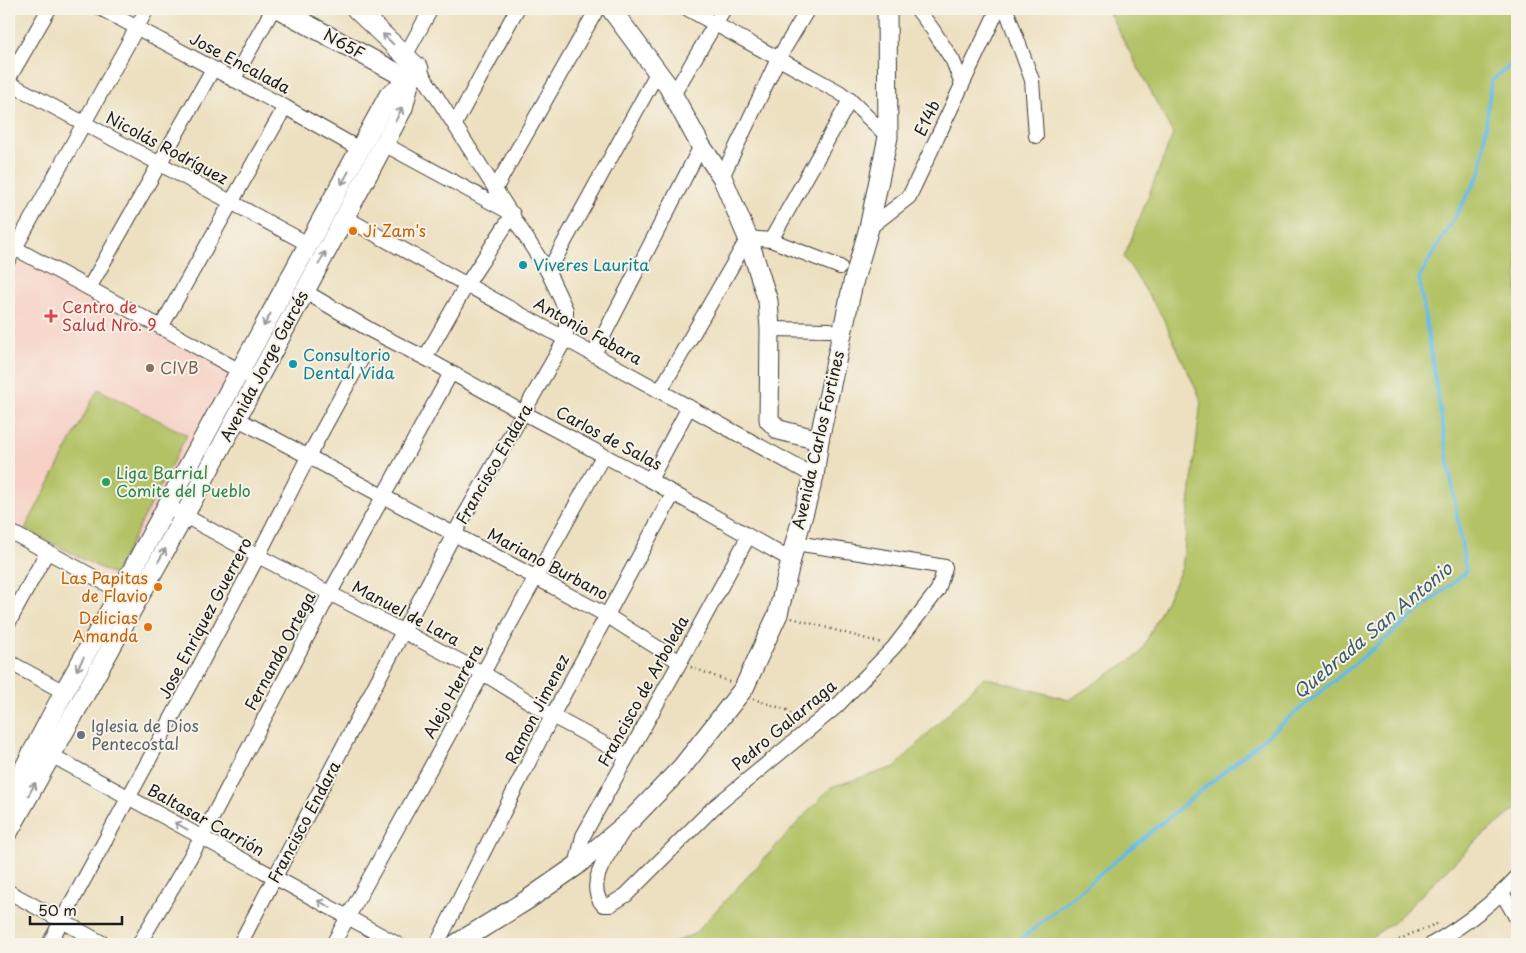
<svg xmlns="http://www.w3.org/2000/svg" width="1526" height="953" font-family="'Playpen Sans',sans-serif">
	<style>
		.built { fill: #f7d1c6 }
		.green { fill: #b2c265; stroke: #676f40 }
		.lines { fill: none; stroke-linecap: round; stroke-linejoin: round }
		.stream { stroke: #64bae1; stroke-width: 4 }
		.street-casing { stroke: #3b3935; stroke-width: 16 }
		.secondary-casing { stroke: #3b3935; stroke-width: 21 }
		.path { stroke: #3b3935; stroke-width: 2.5; stroke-dasharray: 1 4; stroke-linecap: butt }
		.street { stroke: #fff; stroke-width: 14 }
		.secondary { stroke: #fff; stroke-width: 19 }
		.oneway { stroke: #999 }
		.food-dot { fill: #e8710a; stroke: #f7f3e8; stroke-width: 2 }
		.culture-dot { fill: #0f9aa8; stroke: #f7f3e8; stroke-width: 2 }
		.health-dot { fill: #e0444e; stroke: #f7f3e8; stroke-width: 2 }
		.education-dot { fill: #8d6e63; stroke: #f7f3e8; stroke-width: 2 }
		.leisure-dot { fill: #2e9e5b; stroke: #f7f3e8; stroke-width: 2 }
		.worship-dot { fill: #6b7280; stroke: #f7f3e8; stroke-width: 2 }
		.labels { text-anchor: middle; stroke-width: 4; stroke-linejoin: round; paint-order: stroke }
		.street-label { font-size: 16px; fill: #1c1c1c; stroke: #f7f3e8 }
		.food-label { font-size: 16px; fill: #c56008; stroke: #f7f3e8; text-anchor: end }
		.culture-label { font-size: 16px; fill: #0d838f; stroke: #f7f3e8; text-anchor: start }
		.health-label { font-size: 16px; fill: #be3a42; stroke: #f7f3e8; text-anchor: start }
		.education-label { font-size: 16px; fill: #785e54; stroke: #f7f3e8; text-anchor: start }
		.leisure-label { font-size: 16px; fill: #27864d; stroke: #f7f3e8; text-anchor: start }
		.worship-label { font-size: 16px; fill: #5b616d; stroke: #f7f3e8; text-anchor: start }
		.water-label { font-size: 18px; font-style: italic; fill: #395b6b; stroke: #f7f3e8 }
	</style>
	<rect width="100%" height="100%" fill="#f7f3e8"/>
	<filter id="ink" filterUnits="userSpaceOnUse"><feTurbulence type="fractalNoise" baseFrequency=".02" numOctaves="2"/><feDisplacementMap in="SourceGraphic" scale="10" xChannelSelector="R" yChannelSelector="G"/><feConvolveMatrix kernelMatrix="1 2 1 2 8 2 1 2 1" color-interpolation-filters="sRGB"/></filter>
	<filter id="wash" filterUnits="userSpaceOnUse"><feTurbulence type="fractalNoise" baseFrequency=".0096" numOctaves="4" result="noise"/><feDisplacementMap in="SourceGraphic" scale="20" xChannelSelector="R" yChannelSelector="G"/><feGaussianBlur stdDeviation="1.12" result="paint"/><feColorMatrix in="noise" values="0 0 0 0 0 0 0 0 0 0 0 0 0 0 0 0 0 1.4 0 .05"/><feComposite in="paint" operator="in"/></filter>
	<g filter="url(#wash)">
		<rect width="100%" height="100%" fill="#ede0c0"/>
		<polygon class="built" points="16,257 232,373 118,581 9,521 9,271"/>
		<g class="green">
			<polygon points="1107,9 1517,9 1517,808 1475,842 1394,922 1361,944 670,944 694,934 831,787 895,767 984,677 1069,700 1140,654 1182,568 1201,400 1162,316 1124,257 1173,134"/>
			<polygon points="98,389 187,435 114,575 25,529"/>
		</g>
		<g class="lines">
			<polyline class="stream" points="1015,944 1466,572 1419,278 1481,172 1491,81 1517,60"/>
		</g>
	</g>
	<g filter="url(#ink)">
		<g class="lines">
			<g class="street-casing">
				<g id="street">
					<polyline points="102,9 285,107 361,150"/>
					<polyline points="688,9 839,92 850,100 888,137"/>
					<polyline points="917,9 933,30 953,61 962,84"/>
					<polyline points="1006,9 1032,80 1036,136"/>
					<polyline points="405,56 431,9"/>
					<polyline points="9,78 49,9"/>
					<polyline points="233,80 273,9"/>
					<polyline points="9,83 231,202 308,244"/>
					<polyline points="673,95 724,9"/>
					<polyline points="455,124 517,9"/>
					<polyline points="384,144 513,214 467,284 425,358"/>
					<polyline points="722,177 778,59 808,9"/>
					<polyline points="495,189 597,9"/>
					<path d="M344,217C501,303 657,390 814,476"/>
					<polyline points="869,228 909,197 998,9"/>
					<polyline points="771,240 850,100"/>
					<polyline points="9,245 161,327 247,375"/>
					<polyline points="9,259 147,9"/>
					<polyline points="548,272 657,73"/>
					<polyline points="89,288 213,69"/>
					<polyline points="304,291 372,331 425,358 524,413 650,480 791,560"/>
					<polyline points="161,327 285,107"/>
					<polyline points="770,329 830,330"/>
					<polyline points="594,354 701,146"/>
					<polyline points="660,391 748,238 771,240 840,267"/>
					<polyline points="236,418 606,615 680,662"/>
					<polyline points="650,480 689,407"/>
					<polyline points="167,506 258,556 483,673 552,716 627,756"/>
					<polyline points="9,531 129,596"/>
					<polyline points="9,622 47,552"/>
					<polyline points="9,662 64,692"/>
					<polyline points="51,755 397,944"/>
					<path d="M624,830C612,850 583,882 603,905H610L626,895L712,809L837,706L894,647L938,590L945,567L886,557L795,543"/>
					<polyline points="576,866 583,836 680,662 748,537"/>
					<polyline points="9,892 104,944"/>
					<polyline points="1502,893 1517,919"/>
					<polyline points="49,944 196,673 258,556 308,457 361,360"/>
					<polyline points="139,944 202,837 330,593 451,373"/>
					<polyline points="240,944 454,534 566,338 566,310 548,272 419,69"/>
					<polyline points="333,944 603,456"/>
					<polyline points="437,944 552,716 673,494"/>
					<path d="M1432,944C1463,926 1493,903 1517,877"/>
				</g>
			</g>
			<g class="secondary-casing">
				<g id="secondary">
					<polyline points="279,9 410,80"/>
					<polyline points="611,9 668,86 701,146 722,177 748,238 768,301 770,329 769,420 779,430 819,440"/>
					<polyline points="9,797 64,692 121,591 389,95 410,80 419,69 356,9"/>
					<polyline points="9,831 184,516 384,144 403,108 410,80"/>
					<polyline points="456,944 527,900 576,866 632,819 682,767 744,688 778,614 795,543 814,476 819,440 853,283 869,228 888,137 887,9"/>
				</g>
			</g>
			<g class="path">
				<polyline points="792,618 881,643"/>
				<polyline points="691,667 730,682"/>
				<polyline points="753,699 787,710 800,720"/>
				<polyline points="1390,944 1411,934 1439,923"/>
			</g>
			<use href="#street" class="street"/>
			<use href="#secondary" class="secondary"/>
		</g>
		<defs><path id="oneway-shaft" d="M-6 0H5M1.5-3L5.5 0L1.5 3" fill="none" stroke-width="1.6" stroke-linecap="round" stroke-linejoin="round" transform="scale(1.25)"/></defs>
		<g class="oneway">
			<use href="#oneway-shaft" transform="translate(388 39) rotate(-136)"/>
			<use href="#oneway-shaft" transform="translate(399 114) rotate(-64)"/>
			<use href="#oneway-shaft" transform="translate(345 178) rotate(119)"/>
			<use href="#oneway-shaft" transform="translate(322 258) rotate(-62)"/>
			<use href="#oneway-shaft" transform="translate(267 320) rotate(119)"/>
			<use href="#oneway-shaft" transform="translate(162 555) rotate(-61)"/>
			<use href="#oneway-shaft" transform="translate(80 664) rotate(119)"/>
			<use href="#oneway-shaft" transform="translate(32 789) rotate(-61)"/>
			<use href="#oneway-shaft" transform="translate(181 826) rotate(-151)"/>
			<use href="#oneway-shaft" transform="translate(324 904) rotate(-151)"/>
		</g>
	</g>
	<g class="food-dot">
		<circle cx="353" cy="231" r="5"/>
		<circle cx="158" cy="587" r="5"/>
		<circle cx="148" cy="627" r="5"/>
	</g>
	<g class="culture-dot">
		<circle cx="523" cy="265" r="5"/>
		<circle cx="293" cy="364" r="5"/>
	</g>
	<path class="health-dot" d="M48.5 308.5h5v5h5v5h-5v5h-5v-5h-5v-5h5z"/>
	<circle class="education-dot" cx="150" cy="368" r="5"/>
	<circle class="leisure-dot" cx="106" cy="482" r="5"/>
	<circle class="worship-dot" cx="81" cy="735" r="5"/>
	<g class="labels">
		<g class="street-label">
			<text transform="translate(344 44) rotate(29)" y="6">N65F</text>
			<text transform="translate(240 63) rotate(28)" y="6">Jose Encalada</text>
			<text transform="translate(927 118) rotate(-65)" y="6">E14b</text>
			<text transform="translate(167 148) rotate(28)" y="6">Nicolás Rodríguez</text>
			<text transform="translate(588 331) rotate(29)" y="6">Antonio Fabara</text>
			<text transform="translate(264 366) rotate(-62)" y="6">Avenida Jorge Garcés</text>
			<text transform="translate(609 438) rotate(28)" y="6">Carlos de Salas</text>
			<text transform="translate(818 440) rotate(-77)" y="6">Avenida Carlos Fortines</text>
			<text transform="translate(494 464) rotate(-60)" y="6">Francisco Endara</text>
			<text transform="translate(548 564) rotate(28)" y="6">Mariano Burbano</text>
			<text transform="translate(406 613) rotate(28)" y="6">Manuel de Lara</text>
			<text transform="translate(205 618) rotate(-62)" y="6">Jose Enriquez Guerrero</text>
			<text transform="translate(280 651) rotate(-62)" y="6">Fernando Ortega</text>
			<text transform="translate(453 691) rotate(-61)" y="6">Alejo Herrera</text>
			<text transform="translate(643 691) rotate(-61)" y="6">Francisco de Arboleda</text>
			<text transform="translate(537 709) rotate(-63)" y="6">Ramon Jimenez</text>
			<text transform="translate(784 725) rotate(-40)" y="6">Pedro Galarraga</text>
			<text transform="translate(206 820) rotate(29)" y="6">Baltasar Carrión</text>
			<text transform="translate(304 822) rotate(-62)" y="6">Francisco Endara</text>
		</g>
		<g class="food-label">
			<text x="363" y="237" text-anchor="start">Ji Zam's</text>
			<text x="148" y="584">Las Papitas<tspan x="148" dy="18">de Flavio</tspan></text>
			<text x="138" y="624">Delicias<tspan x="138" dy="18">Amanda</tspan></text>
		</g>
		<g class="culture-label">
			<text x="533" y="271">Viveres Laurita</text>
			<text x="303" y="361">Consultorio<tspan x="303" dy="18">Dental Vida</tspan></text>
		</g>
		<g class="health-label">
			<text x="62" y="313">Centro de<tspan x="62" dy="18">Salud Nro. 9</tspan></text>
		</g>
		<g class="education-label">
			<text x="160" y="374">CIVB</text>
		</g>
		<g class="leisure-label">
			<text x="116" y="479">Liga Barrial<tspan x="116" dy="18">Comite del Pueblo</tspan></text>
		</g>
		<g class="worship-label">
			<text x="91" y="732">Iglesia de Dios<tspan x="91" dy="18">Pentecostal</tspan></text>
		</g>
		<g class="water-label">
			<text transform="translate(1373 631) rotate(-40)" y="6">Quebrada San Antonio</text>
		</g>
	</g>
	<rect width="1526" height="953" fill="none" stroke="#f7f3e8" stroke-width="30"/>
	<path d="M30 916v8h92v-8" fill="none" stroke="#1c1c1c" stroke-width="2.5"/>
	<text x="38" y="916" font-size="15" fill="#1c1c1c" stroke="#f7f3e8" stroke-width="4" paint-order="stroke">50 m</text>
</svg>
